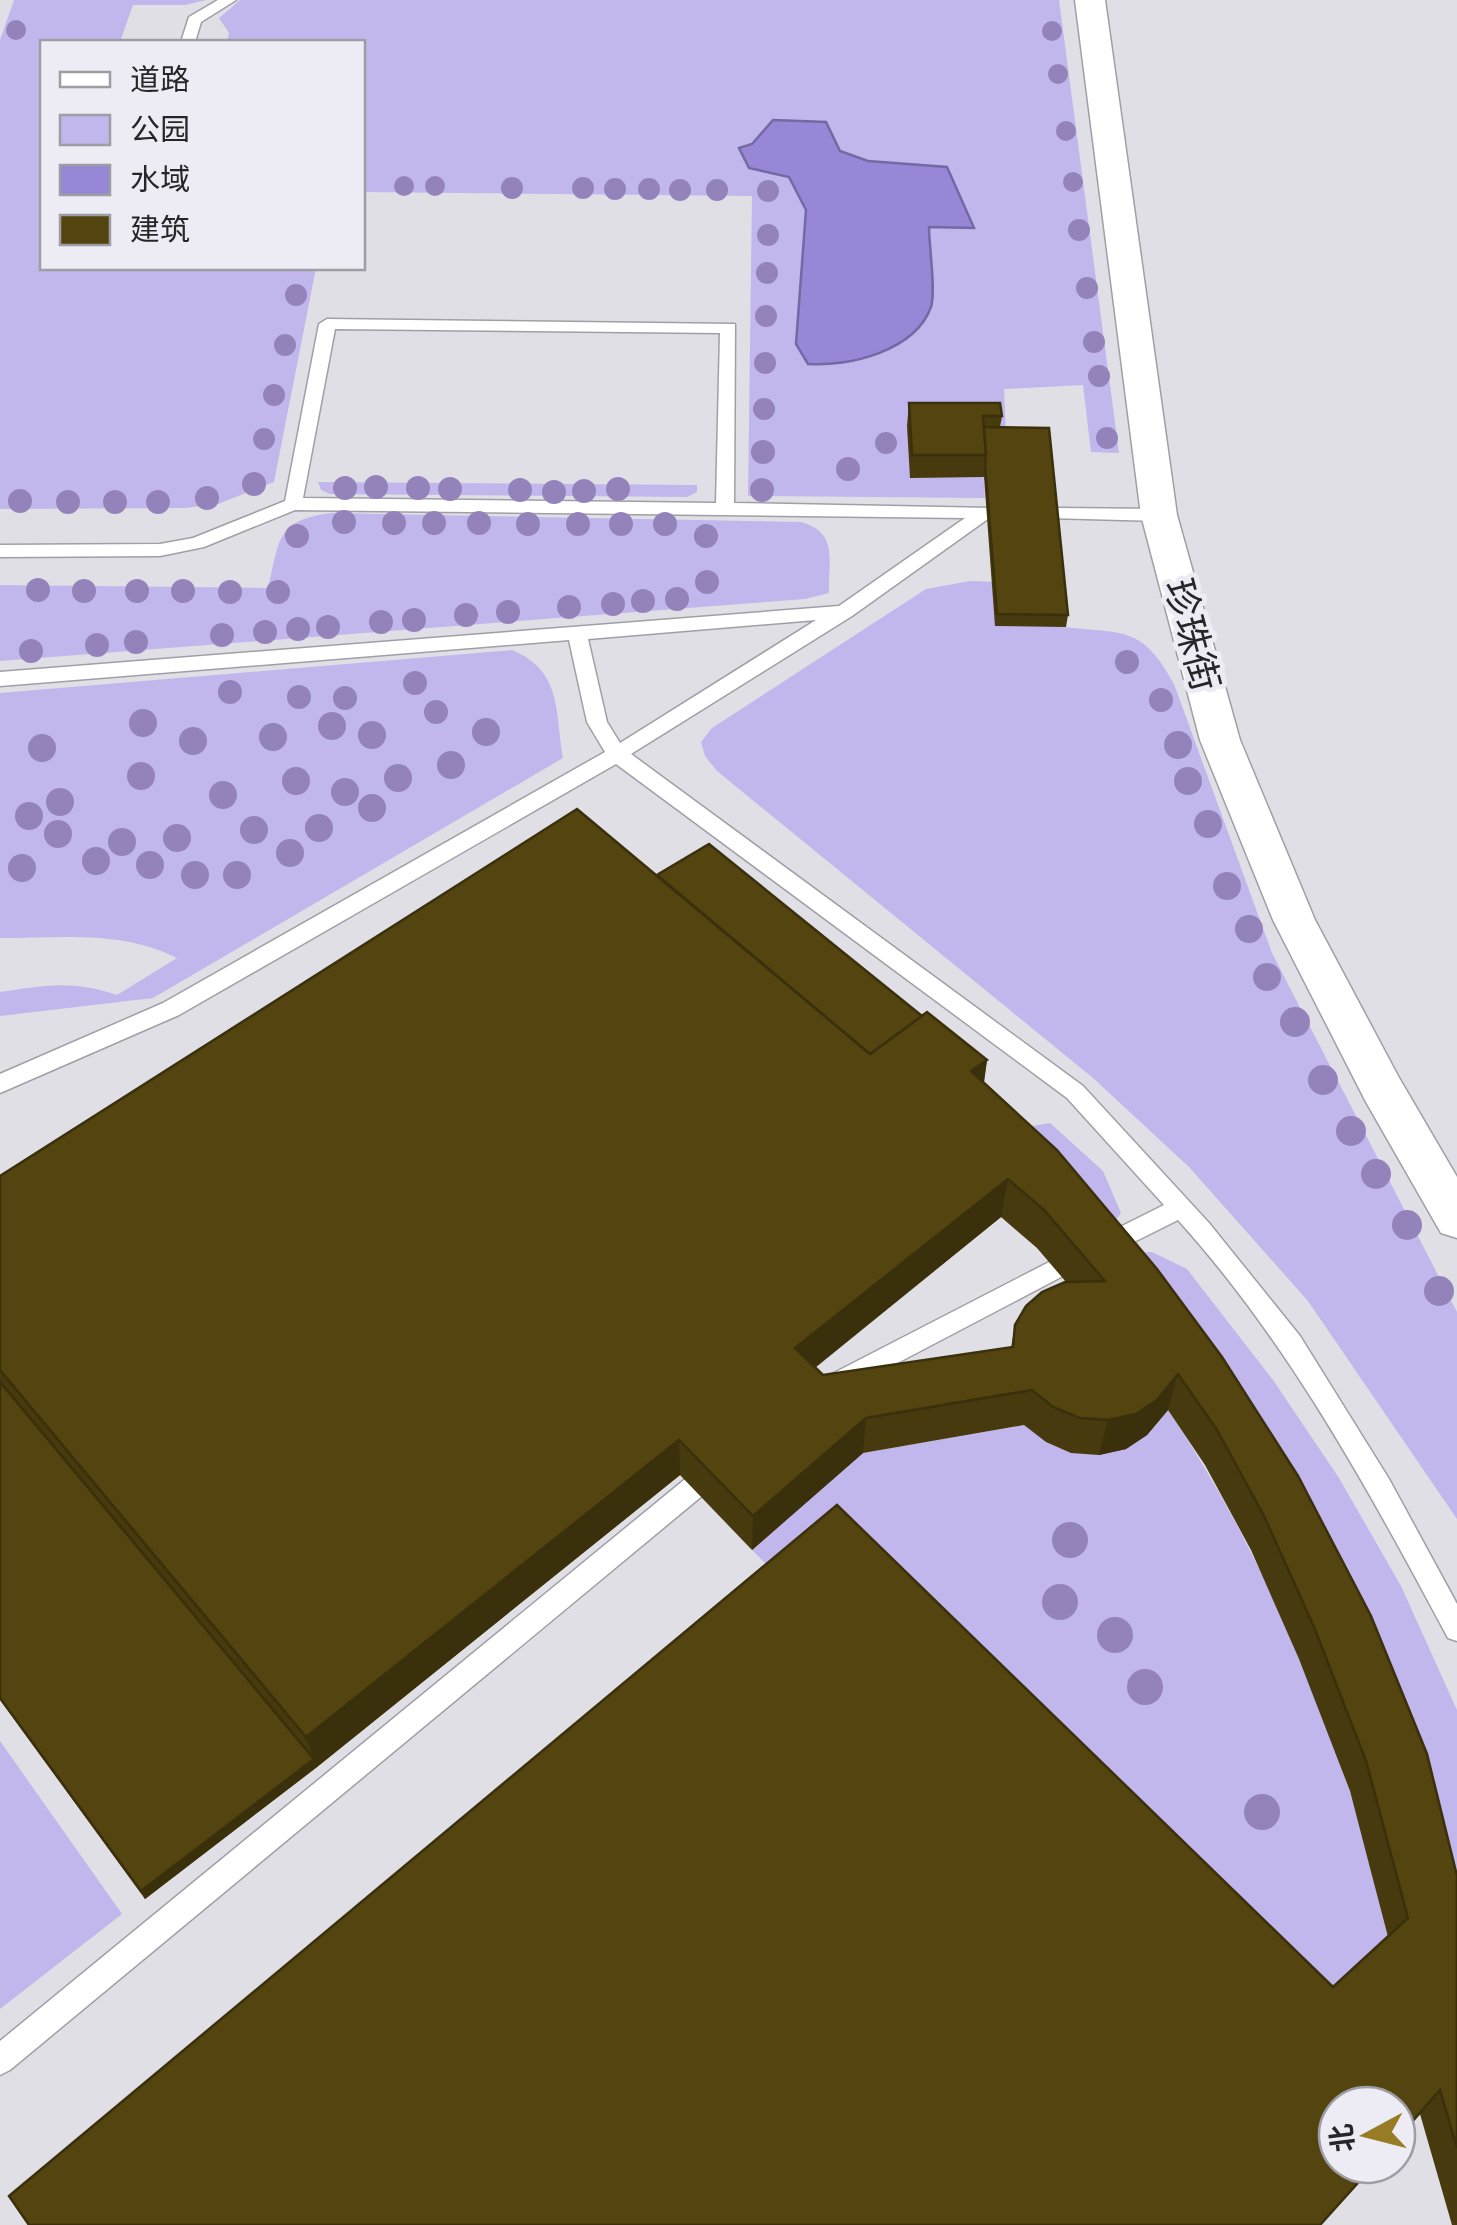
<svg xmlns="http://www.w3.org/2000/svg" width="1457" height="2225" font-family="Figtree,'Noto Sans SC',sans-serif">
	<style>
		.green { fill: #c1b7ec }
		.water { fill: #9886d7; stroke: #7669a3; stroke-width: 2.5 }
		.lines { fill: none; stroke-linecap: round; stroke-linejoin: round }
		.lane-casing { stroke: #a09fa6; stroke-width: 3 }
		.street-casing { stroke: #a09fa6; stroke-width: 3 }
		.lane { fill: #fff; fill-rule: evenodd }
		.street { fill: #fff; fill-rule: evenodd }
		.tree { fill: #9483bb }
		.wall { fill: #473a0e; fill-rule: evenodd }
		.shaded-wall { fill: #3a300b }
		.building { fill: #534410; stroke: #3a300b; stroke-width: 2.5; fill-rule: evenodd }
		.labels { text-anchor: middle; stroke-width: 10; stroke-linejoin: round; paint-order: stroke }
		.street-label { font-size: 38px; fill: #262629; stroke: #edecf4 }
	</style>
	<rect width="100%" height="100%" fill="#e0dfe6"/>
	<g class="green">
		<polygon points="14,0 206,0 185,5 133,5 120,42 42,42 42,268 316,268 274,482 218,504 185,508 0,509 0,40"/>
		<polygon points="240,0 1059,0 1119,453 1091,452 1083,385 1004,389 1006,439 981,440 985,498 748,496 752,196 363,192 362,42 227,42 229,33 219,18"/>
		<polygon points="318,482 697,485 697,492 687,497 330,494 321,490"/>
		<path d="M332,513L801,522C839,533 828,559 829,593L805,599L0,661V585L268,588C280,540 275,520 332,513Z"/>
		<path d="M970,581L1058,584L1063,627C1124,634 1142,625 1174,684L1272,953L1457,1312V1519L1308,1301L1189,1167L1093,1078L717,771L705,756L701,742L712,728L926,589Z"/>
		<path d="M512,650C562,671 555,710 563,758L153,998L0,1016V992C46,985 73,980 117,995L177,958C122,930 61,938 0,938V693Z"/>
		<polygon points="1050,1123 1103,1171 1121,1213 1111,1227 990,1133"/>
		<polygon points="1152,1252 1187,1269 1273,1380 1339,1478 1401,1586 1457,1710 1457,1981 1129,1254"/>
		<path d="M1168,1410C1246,1526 1304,1656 1349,1789C1366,1840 1376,1894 1390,1945L1317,2012L784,1582L752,1550L863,1453L1024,1425Z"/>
		<polygon points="0,1741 122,1914 0,2009"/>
	</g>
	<path class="water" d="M773,120L826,122L840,151L868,161L947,167L974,228L929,227C929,246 936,291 931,307C915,351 849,367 808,364L796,344L806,210L789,177L749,168L739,148L752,144Z"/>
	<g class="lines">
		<g class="lane-casing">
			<g id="lane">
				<polygon points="218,0 236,0 201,22 195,42 181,42 189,17"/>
				<path d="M327,319L735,324L734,503L992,508V516L852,616L631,754L1083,1086L1209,1223L1300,1336L1389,1479L1457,1604V1641L1448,1638C1369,1491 1290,1344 1178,1220L1110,1254L1102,1257L1094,1254L1090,1247L1094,1240L1164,1205L1067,1098L616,764L179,1015L0,1093V1074L163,1003L605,752L587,722L569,640L0,686V672L839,606L965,518L295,510L204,547L160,556L0,557V545L160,544L193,538L285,501L319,324ZM335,329L720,333L716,503L303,498ZM816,620L620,743L607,722L588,639Z"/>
				<polygon points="1055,508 1159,509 1168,515 1159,521 1049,518 1049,510"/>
				<polygon points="1055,1259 1063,1262 1067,1269 1063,1276 846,1390 837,1394 828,1390 825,1383 828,1376"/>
				<polygon points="693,1477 702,1480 706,1488 702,1496 10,2070 0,2075 0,2041 684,1480"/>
			</g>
		</g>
		<g class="street-casing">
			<polygon id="street" points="1075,0 1105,0 1177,515 1240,740 1315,920 1398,1076 1457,1177 1457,1238 1441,1233 1366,1102 1273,920 1200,740 1141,515"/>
		</g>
		<use href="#lane" class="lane"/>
		<use href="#street" class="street"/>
	</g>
	<g class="tree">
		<circle cx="16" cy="30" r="10"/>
		<circle cx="1052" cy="31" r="10"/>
		<circle cx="1058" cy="74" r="10"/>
		<circle cx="1066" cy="131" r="10"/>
		<circle cx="1073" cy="182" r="10"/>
		<circle cx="404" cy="186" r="10"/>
		<circle cx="435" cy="186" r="10"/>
		<circle cx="512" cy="188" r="11"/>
		<circle cx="583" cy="188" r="11"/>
		<circle cx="615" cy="189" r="11"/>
		<circle cx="649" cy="189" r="11"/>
		<circle cx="680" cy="190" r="11"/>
		<circle cx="717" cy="190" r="11"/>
		<circle cx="768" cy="191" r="11"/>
		<circle cx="1079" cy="230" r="11"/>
		<circle cx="768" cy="235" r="11"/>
		<circle cx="767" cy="273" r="11"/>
		<circle cx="1087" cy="288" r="11"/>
		<circle cx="296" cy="295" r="11"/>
		<circle cx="766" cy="316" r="11"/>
		<circle cx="1094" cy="342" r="11"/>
		<circle cx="285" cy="345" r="11"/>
		<circle cx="765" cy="363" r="11"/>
		<circle cx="1099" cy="376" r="11"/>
		<circle cx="274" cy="395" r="11"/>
		<circle cx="764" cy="409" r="11"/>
		<circle cx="1107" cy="438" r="11"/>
		<circle cx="264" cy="439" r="11"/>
		<circle cx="886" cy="443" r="11"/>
		<circle cx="763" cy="452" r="12"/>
		<circle cx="848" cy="469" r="12"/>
		<circle cx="254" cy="484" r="12"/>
		<circle cx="376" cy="487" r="12"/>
		<circle cx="345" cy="488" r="12"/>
		<circle cx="418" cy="488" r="12"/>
		<circle cx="450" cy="489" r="12"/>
		<circle cx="618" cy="489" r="12"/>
		<circle cx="520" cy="490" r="12"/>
		<circle cx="762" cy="490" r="12"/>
		<circle cx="584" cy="491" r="12"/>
		<circle cx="554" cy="492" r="12"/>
		<circle cx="207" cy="498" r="12"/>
		<circle cx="20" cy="501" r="12"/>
		<circle cx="68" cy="502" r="12"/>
		<circle cx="115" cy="502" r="12"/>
		<circle cx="158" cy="502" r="12"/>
		<circle cx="344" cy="522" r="12"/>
		<circle cx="394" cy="523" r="12"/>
		<circle cx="434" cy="523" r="12"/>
		<circle cx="479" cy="523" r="12"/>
		<circle cx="528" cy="524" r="12"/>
		<circle cx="578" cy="524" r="12"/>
		<circle cx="621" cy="524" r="12"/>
		<circle cx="665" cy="524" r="12"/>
		<circle cx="297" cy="536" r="12"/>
		<circle cx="706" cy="536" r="12"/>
		<circle cx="707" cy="582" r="12"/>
		<circle cx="38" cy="590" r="12"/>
		<circle cx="84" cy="591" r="12"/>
		<circle cx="137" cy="591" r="12"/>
		<circle cx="183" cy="591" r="12"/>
		<circle cx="230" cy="592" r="12"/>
		<circle cx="278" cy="592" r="12"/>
		<circle cx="677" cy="599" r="12"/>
		<circle cx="643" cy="601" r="12"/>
		<circle cx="613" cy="604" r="12"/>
		<circle cx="569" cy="607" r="12"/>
		<circle cx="508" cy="612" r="12"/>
		<circle cx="466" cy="615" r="12"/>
		<circle cx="414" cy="620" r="12"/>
		<circle cx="381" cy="622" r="12"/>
		<circle cx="328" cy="627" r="12"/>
		<circle cx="298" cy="629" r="12"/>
		<circle cx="265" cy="632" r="12"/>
		<circle cx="222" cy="635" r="12"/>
		<circle cx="136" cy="642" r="12"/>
		<circle cx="97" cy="645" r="12"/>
		<circle cx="31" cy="651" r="12"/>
		<circle cx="1127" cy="662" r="12"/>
		<circle cx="415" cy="683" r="12"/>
		<circle cx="230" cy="692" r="12"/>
		<circle cx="299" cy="697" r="12"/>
		<circle cx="345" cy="698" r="12"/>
		<circle cx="1161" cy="700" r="12"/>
		<circle cx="436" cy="712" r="12"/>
		<circle cx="143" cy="723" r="14"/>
		<circle cx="332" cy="726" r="14"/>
		<circle cx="486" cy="732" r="14"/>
		<circle cx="372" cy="735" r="14"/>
		<circle cx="273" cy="737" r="14"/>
		<circle cx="193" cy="741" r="14"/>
		<circle cx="1178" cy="745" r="14"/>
		<circle cx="42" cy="748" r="14"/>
		<circle cx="451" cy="765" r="14"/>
		<circle cx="141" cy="776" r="14"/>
		<circle cx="398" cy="778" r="14"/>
		<circle cx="296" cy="781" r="14"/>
		<circle cx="1188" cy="781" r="14"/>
		<circle cx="345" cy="792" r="14"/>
		<circle cx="223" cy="795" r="14"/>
		<circle cx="60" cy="802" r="14"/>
		<circle cx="372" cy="808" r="14"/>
		<circle cx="29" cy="816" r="14"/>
		<circle cx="1208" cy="824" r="14"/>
		<circle cx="319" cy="828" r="14"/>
		<circle cx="254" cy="830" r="14"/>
		<circle cx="58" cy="834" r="14"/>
		<circle cx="177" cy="838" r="14"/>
		<circle cx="122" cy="842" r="14"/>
		<circle cx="290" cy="853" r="14"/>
		<circle cx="96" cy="861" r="14"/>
		<circle cx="150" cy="865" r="14"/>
		<circle cx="22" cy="868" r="14"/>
		<circle cx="195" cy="875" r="14"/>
		<circle cx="237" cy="875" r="14"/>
		<circle cx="1227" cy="886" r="14"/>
		<circle cx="1249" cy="929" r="14"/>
		<circle cx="1267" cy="977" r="14"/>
		<circle cx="1295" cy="1022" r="15"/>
		<circle cx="1323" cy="1080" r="15"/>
		<circle cx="1351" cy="1131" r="15"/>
		<circle cx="1376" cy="1174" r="15"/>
		<circle cx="1407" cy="1225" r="15"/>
		<circle cx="1439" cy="1291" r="15"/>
		<circle cx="1070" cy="1540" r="18"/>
		<circle cx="1060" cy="1602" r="18"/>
		<circle cx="1115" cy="1635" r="18"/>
		<circle cx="1145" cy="1687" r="18"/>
		<circle cx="1262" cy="1812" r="18"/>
	</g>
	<g class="wall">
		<polygon points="909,403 1002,416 1000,427 1068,615 1066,627 995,626 984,477 910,478 907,426"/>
		<path d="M657,875L922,1016L987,1060L984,1083L1157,1269L1457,1876V2225H1452L1420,2114L1333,1987L1388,1937L1350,1791L1299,1659L1251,1550L1205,1465L1168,1410L1147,1435L1126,1449L1099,1455L1071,1453L1046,1442L1024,1425L863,1453L752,1550L680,1475L317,1767L145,1899L0,1700V1176ZM1001,1217L1037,1248L1066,1282L1015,1325L1011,1348L823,1375L815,1367Z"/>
	</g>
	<g class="shaded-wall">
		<polygon points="987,1060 981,1099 971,1071"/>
		<polygon points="1008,1179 1001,1217 794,1385 795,1348"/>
		<polygon points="1178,1374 1168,1410 1147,1435 1126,1449 1099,1455 1108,1420"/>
		<polygon points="866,1418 863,1453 752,1550 753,1516"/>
		<polygon points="679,1440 680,1475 317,1767 145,1899 141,1891 314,1759 306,1737"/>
	</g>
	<g class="building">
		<polygon points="909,403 1000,403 1002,416 983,416 986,455 912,455"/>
		<polygon points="984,427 1049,428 1068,615 997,614 985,465 986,455"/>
		<path d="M577,809L870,1054L927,1012L987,1060L971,1071L1057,1150L1157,1269L1222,1357L1298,1476L1371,1616L1427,1754L1457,1876V2148L1440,2090L1397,2139V2105H1337V2165H1374L1320,2225H29L9,2196L837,1505L1333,1987L1408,1918L1366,1761L1314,1627L1264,1516L1217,1430L1178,1374L1157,1400L1136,1414L1108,1420L1080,1418L1053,1407L1032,1390L866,1418L753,1516L679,1440L306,1737L0,1370V1176ZM1008,1179L1044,1210L1105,1281L1065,1282L1042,1292L1026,1306L1015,1325L1013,1347L823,1375L795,1348Z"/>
		<polygon points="709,844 922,1016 870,1054 657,875"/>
		<polygon points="0,1382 314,1759 141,1891 0,1698"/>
	</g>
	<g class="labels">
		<g class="street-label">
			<text transform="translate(1192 635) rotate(75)" y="13">珍珠街</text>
		</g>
	</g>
	<rect x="40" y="40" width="325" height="230" fill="#edecf4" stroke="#9d9da3" stroke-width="2.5"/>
	<rect x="60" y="72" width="50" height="15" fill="#ffffff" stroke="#9d9da3" stroke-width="2.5"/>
	<text x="130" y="90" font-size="30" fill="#262629">道路</text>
	<rect x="60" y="115" width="50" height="30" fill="#c1b7ec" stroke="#9d9da3" stroke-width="2.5"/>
	<text x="130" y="140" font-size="30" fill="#262629">公园</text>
	<rect x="60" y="165" width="50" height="30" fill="#9886d7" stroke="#9d9da3" stroke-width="2.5"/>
	<text x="130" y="190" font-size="30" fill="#262629">水域</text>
	<rect x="60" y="215" width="50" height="30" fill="#534410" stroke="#9d9da3" stroke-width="2.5"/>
	<text x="130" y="240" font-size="30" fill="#262629">建筑</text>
	<g transform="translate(1367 2135) rotate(263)"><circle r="48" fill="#edecf4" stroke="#9d9da3" stroke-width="2.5"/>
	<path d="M0-8L18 38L0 25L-18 38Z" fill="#977c25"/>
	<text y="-15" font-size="28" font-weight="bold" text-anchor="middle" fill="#262629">北</text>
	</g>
</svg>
